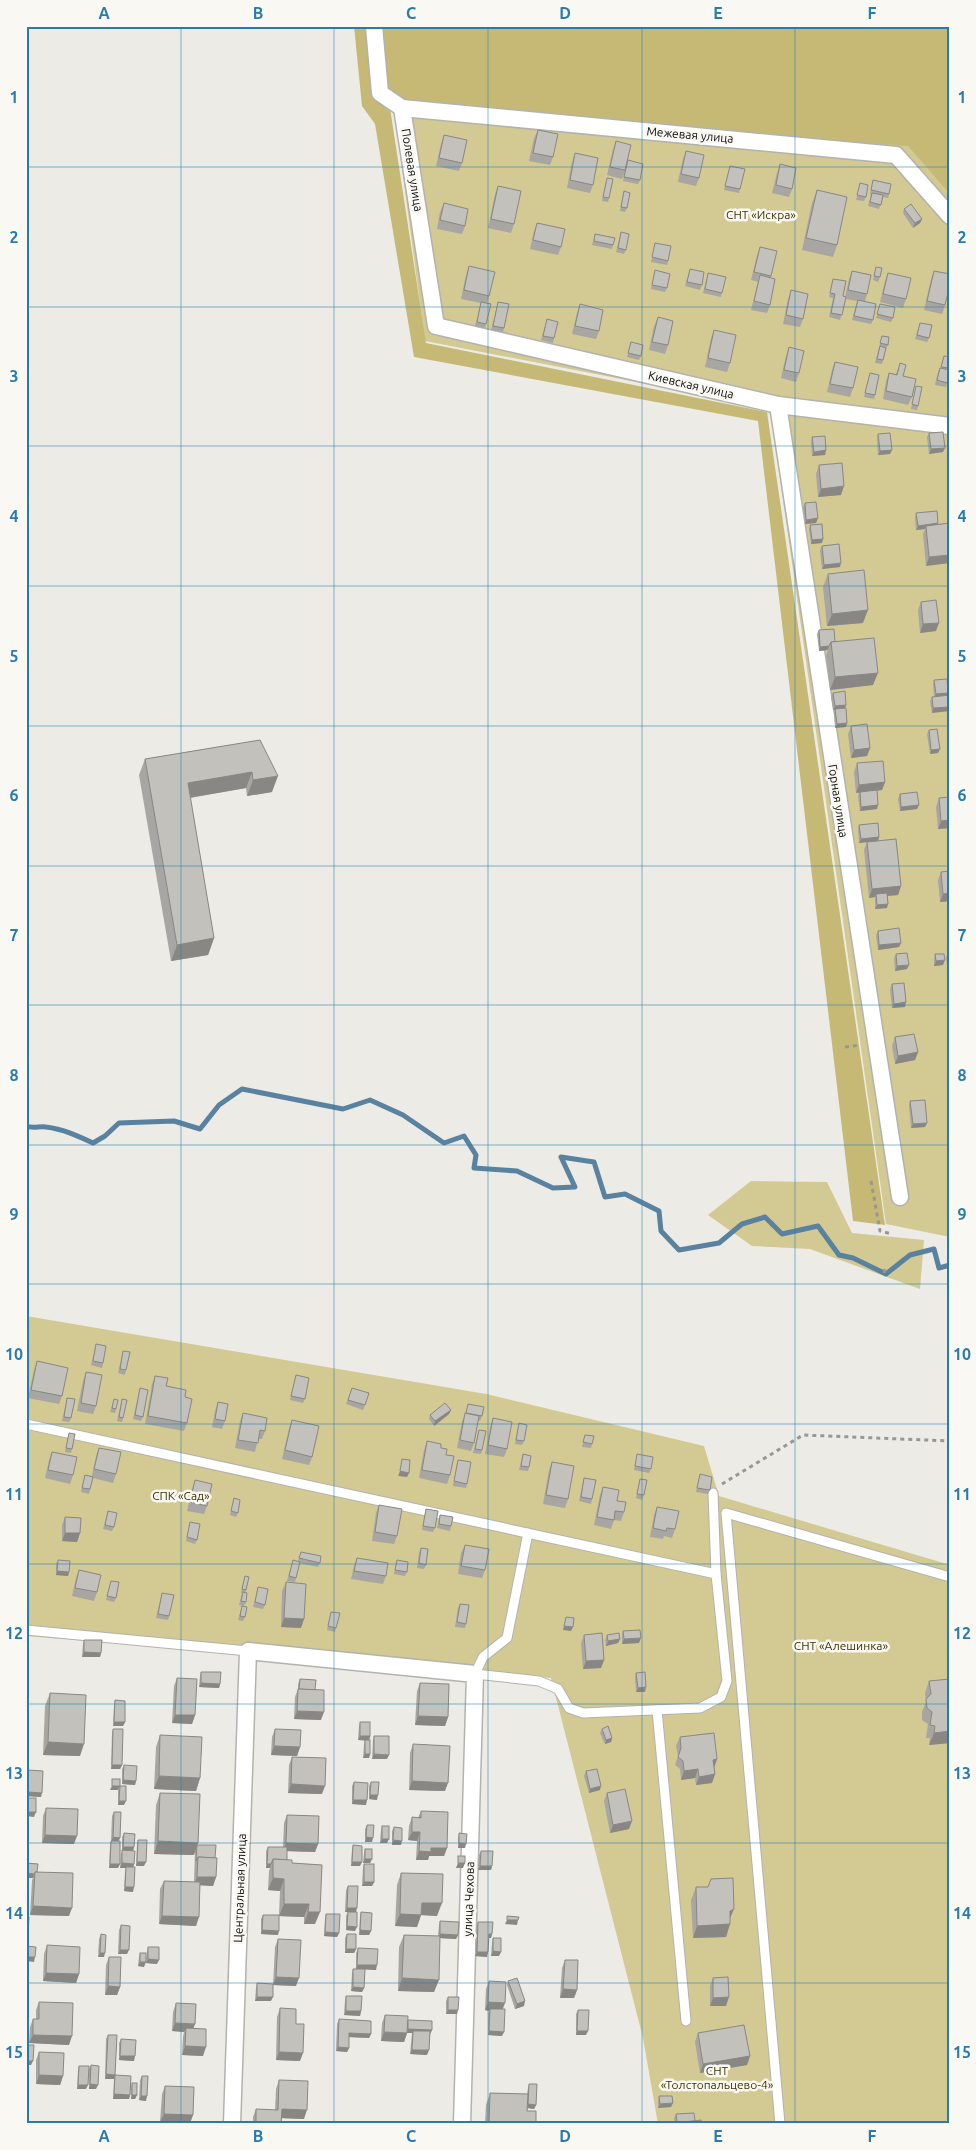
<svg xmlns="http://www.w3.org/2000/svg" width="976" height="2150" font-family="Ubuntu,sans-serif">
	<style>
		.green { fill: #d3c992 }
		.forest { fill: #c6b976 }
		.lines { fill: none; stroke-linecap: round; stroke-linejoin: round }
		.stream { stroke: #58829f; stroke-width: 5 }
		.lane-casing { stroke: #b3b2ad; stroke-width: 11 }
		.street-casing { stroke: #b3b2ad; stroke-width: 19 }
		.path { stroke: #989793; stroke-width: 3; stroke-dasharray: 4 4; stroke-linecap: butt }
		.lane { stroke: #fff; stroke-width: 9 }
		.street { stroke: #fff; stroke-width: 16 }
		.wall { fill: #a7a6a2 }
		.shaded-wall { fill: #888784 }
		.building { fill: #c2c1bc; stroke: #888784 }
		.grid { fill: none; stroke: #2a7bac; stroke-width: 1; stroke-opacity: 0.55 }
		.labels { text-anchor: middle; stroke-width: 5; stroke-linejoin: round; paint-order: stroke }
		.street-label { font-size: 12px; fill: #0e0d0c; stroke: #f9f8f2 }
		.park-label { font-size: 12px; fill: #3f3500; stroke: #f9f8f2 }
		.neatline { fill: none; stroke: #2a7bac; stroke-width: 2 }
		.grid-label { font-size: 16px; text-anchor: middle; font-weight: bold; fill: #2a7bac }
	</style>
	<rect width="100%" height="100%" fill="#ecebe5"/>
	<g class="green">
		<polygon points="383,26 950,26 950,1237 886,1224 770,408 425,341"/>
		<polygon points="751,1181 827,1182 852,1233 924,1240 920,1289 810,1249 752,1246 708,1215"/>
		<polygon points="26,1316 486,1394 704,1446 719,1496 950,1565 950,2124 658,2124 643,2038 551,1678 26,1636"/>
	</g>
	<polygon class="forest" points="354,26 950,26 950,194 908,146 390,108 426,343 767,412 885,1225 853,1221 758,421 414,357 375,124 362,106"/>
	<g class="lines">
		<path class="stream" d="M26,1126C33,1129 39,1126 46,1127C63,1129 78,1136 93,1143L105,1136L119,1123L174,1121L200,1129L219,1105L242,1089L343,1109L370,1100L403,1115L444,1143L464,1136L476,1155L474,1168L517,1171L553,1188L575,1187L561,1157L594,1162L605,1197L625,1194L659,1211L661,1231L679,1250L719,1243L742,1224L765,1217L782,1234L818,1226L839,1255L853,1258L886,1274L910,1255L934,1249L939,1268L950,1265"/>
		<g class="lane-casing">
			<g id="lane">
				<polyline points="26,1424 716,1574 727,1681 721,1697 700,1708 583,1713 569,1708 558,1689 539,1681 475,1674 483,1657 507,1638 528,1533"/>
				<polyline points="713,1493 716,1574"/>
				<polyline points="26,1630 248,1651"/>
				<polyline points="657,1710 686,2021"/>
				<polyline points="780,2124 726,1513 950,1577"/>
			</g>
		</g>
		<g class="street-casing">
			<g id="street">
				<polyline points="374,26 380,93 402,108 436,326 778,405 950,426"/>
				<polyline points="402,108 896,155 950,216"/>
				<polyline points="778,405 900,1197"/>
				<polyline points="232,2124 248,1651 475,1674 462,2124"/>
			</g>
		</g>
		<g class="path">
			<polyline points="845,1047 861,1045"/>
			<polyline points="871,1181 880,1231 892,1234"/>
			<polyline points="884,1269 885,1275"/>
			<polyline points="722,1484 803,1435 950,1441"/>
		</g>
		<use href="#lane" class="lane"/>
		<use href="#street" class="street"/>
	</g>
	<g class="wall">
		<polygon points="538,130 553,157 550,165 529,161 534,138"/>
		<polygon points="444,135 462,163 459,171 436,166 441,144"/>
		<polygon points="616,141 626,164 640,180 638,184 623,181 625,171 622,179 607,175 613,149"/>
		<polygon points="686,151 699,178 696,186 678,182 683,159"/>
		<polygon points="575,153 593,185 590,193 567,188 572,162"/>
		<polygon points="780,164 792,189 789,197 772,193 777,173"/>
		<polygon points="730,166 740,189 739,193 724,190"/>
		<polygon points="607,178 609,198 608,202 602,201"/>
		<polygon points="873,180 889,194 888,198 883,197 879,209 868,206 871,195 870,194"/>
		<polygon points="860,183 866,197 864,201 856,200"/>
		<polygon points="498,186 514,224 511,233 488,228 495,194"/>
		<polygon points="817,190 837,245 833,257 802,250 812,203"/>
		<polygon points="624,191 627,208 625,212 620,211"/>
		<polygon points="444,203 465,226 462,234 437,229 440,212"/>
		<polygon points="904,209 922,219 920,223 913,228 903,213"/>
		<polygon points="537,223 561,247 558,255 530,249 534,231"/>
		<polygon points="621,232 626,250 624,254 616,252"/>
		<polygon points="595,234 613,245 612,249 592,245"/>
		<polygon points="655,243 668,261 667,265 651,262"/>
		<polygon points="760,247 771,276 771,278 770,305 767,313 751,310 758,282 751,280 757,255"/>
		<polygon points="469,266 489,296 487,303 486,324 485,328 475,326 481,303 461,299 466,275"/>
		<polygon points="876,267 880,277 878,282 873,280"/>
		<polygon points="690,269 702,285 700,290 685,286"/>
		<polygon points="655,270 667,288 665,292 651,289"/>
		<polygon points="852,271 867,294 865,301 873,320 871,324 852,320 857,301 846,299 840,320 829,317 833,298 829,297 833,279 843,296 845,297 849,279"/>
		<polygon points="934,271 945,305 942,314 924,310 931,279"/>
		<polygon points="708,273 722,293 721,297 703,293"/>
		<polygon points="888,273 906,299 903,308 880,302 885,281"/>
		<polygon points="791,290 803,319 800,327 783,324 788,299"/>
		<polygon points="498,302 504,328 503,332 491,330"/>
		<polygon points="580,304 599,331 596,339 572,334 577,313"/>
		<polygon points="880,304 893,318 891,322 876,318"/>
		<polygon points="658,317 668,345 665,354 649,350 654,326"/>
		<polygon points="547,319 554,338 553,343 541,340"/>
		<polygon points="920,323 929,338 927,342 915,339"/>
		<polygon points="714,330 730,363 727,372 705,367 711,338"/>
		<polygon points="882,336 888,345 886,349 882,364 875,363"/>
		<polygon points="631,342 641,356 639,360 627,357"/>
		<polygon points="789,347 799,373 796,382 781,378 786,356"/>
		<polygon points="944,356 950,366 947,383 946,387 935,385 938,372 940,368 941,368"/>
		<polygon points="835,362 853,388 850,397 827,392 832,370"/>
		<polygon points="900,363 903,376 912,397 908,405 883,399 886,381 889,373 896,374"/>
		<polygon points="870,373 875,395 874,399 864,397"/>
		<polygon points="916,386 918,406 917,410 911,409"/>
		<polygon points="929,433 943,452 929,454 927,437"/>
		<polygon points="878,434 890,454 878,455 877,438"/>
		<polygon points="812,437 826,450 825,455 812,456 811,442"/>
		<polygon points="819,465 841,495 818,497 816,474"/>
		<polygon points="805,503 818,518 816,523 805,524 803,507"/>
		<polygon points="916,513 938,524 950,523 926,566 923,534 925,529 916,530 915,517"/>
		<polygon points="810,525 823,539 822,543 811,544 809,529"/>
		<polygon points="822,546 840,567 822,569 820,550"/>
		<polygon points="828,574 863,623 827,626 823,587"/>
		<polygon points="921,602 936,631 920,633 918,610"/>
		<polygon points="819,630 835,642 873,685 830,690 826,655 828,650 819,651 817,634"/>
		<polygon points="934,680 948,693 947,695 932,713 930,701 932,697 934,697 933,684"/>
		<polygon points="833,693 845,708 847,723 846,727 835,728 834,713 835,710 833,710 831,697"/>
		<polygon points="851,726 870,748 867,756 851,758 848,734"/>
		<polygon points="929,730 940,749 938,753 930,754 927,734"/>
		<polygon points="260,740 272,792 247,796 246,788 190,798 214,938 208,955 171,961 139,775 145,759"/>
		<polygon points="857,763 885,782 882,790 877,791 877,809 860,811 858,796 859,793 856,793 854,772"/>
		<polygon points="900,794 919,805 917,809 900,811 898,799"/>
		<polygon points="939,798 950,828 938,829 936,807"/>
		<polygon points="859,825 879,837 878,841 901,886 898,895 888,896 887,908 875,909 875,897 869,898 864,850 867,842 859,843 858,829"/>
		<polygon points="950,871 950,901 940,902 938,880 941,872"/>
		<polygon points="878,931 901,943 899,947 878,950 876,935"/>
		<polygon points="948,953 950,953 950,966 947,966 946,957"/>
		<polygon points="896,954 907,969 895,971 894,958"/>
		<polygon points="935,954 943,965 934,966 934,959"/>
		<polygon points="892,984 905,1007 892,1008 890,989"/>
		<polygon points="895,1037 918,1052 915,1060 895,1064 892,1046"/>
		<polygon points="910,1101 927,1123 925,1127 911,1128 909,1105"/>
		<polygon points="96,1344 103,1363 102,1368 91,1365"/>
		<polygon points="123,1351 126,1370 125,1375 118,1373"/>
		<polygon points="37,1361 62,1396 59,1404 28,1398 34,1370"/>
		<polygon points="86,1372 96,1406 93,1414 77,1411 83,1381"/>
		<polygon points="296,1375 305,1399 303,1403 290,1400"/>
		<polygon points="155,1376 166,1386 185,1397 187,1423 184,1431 145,1424 152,1384"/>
		<polygon points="140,1388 143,1417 141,1421 133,1419"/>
		<polygon points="352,1388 369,1393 363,1410 346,1404"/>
		<polygon points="67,1398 71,1418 69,1422 62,1421"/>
		<polygon points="114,1399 116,1409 115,1413 110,1412"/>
		<polygon points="122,1399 123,1418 122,1422 117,1421"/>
		<polygon points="218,1402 225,1421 222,1429 212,1427 215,1411"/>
		<polygon points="468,1404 482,1416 480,1421 478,1420 474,1443 471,1451 457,1448 462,1421 466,1413"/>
		<polygon points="451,1410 449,1414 434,1426 429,1419 430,1415"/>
		<polygon points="243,1413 265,1431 262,1439 258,1439 255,1452 235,1448 240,1421"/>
		<polygon points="493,1418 507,1449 504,1457 485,1454 490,1427"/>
		<polygon points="292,1420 312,1457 309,1465 282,1459 289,1428"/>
		<polygon points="519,1423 524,1441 522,1445 515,1444"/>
		<polygon points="479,1430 482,1450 481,1454 473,1453"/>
		<polygon points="69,1433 72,1449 71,1453 65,1452"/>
		<polygon points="585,1435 592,1444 591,1448 582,1447"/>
		<polygon points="427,1441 441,1448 446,1455 450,1475 447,1484 419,1478 424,1450"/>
		<polygon points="99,1448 116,1474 113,1483 93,1478 89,1494 81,1492 85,1475 92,1476 96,1456"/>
		<polygon points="52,1452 73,1475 70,1484 45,1478 49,1460"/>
		<polygon points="523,1454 529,1467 528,1471 519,1470"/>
		<polygon points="637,1454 651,1469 649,1473 634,1470"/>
		<polygon points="458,1460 467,1484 466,1488 453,1486 457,1464"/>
		<polygon points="552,1462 568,1499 565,1508 543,1504 549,1470"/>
		<polygon points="700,1474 710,1490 708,1494 696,1492"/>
		<polygon points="584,1478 592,1499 591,1504 579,1501"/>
		<polygon points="640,1479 644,1495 642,1500 636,1498"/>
		<polygon points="195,1480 207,1506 204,1514 187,1511 192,1489"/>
		<polygon points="603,1487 617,1501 624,1512 621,1521 614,1520 611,1529 594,1525 600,1495"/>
		<polygon points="234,1498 238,1513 236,1517 230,1515"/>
		<polygon points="379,1505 397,1536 394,1544 372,1541 376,1513"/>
		<polygon points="657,1507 675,1529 672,1538 664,1536 663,1539 650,1537 654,1515"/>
		<polygon points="426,1509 435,1528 433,1532 422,1530 425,1513"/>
		<polygon points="108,1511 114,1527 112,1531 103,1529"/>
		<polygon points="440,1515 451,1526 450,1531 437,1528"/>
		<polygon points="65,1517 80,1533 77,1542 62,1541 62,1525"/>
		<polygon points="190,1522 197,1540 195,1544 186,1541"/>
		<polygon points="465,1545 485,1570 482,1578 458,1574 461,1553"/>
		<polygon points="421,1548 426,1565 424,1569 417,1568 419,1553"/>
		<polygon points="301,1552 320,1563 318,1567 299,1563 295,1582 287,1581 293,1560 298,1561"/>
		<polygon points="357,1558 386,1576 383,1584 351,1579 354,1566"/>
		<polygon points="58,1560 69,1572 68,1576 56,1575 56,1564"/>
		<polygon points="397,1560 407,1572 405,1576 394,1574"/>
		<polygon points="79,1570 97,1592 94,1601 72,1596 76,1578"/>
		<polygon points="245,1576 246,1590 245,1593 246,1602 244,1606 245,1617 243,1621 238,1620 242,1606 239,1605 242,1593 241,1593"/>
		<polygon points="111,1581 116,1598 114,1602 106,1600"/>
		<polygon points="286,1582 301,1628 281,1627 282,1591"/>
		<polygon points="258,1587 265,1605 263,1609 253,1607"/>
		<polygon points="162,1593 169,1616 168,1620 156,1618"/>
		<polygon points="460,1604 466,1624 465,1628 455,1627 458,1608"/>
		<polygon points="331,1612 336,1628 335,1632 327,1630"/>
		<polygon points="623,1631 639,1643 622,1644 622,1635"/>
		<polygon points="584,1635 604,1660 601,1668 583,1669 581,1643"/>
		<polygon points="607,1635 620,1639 618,1643 606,1646 605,1640"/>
		<polygon points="84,1640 101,1653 100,1657 82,1657 83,1644"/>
		<polygon points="201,1672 220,1684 219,1688 199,1687 200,1676"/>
		<polygon points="636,1673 646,1687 645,1692 636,1692 635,1677"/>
		<polygon points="177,1678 195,1715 192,1724 172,1723 174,1686"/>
		<polygon points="300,1679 315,1690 321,1720 294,1719 295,1697 298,1689 298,1684"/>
		<polygon points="950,1679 950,1743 929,1745 930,1738 926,1738 928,1724 922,1720 922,1712 926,1702 925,1693 929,1681"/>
		<polygon points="420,1683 448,1717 445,1726 415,1725 417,1691"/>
		<polygon points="50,1693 80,1756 43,1755 45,1706"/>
		<polygon points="115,1700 125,1722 123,1726 113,1726 114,1705"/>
		<polygon points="360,1722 370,1736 369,1740 370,1754 369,1758 363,1758 364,1745 365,1740 367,1740 358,1740 359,1726"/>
		<polygon points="113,1729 122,1765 120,1769 111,1769 112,1733"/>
		<polygon points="275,1729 300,1747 297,1756 271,1755 272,1737"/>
		<polygon points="602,1729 612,1738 611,1742 605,1744 600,1733"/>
		<polygon points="160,1735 200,1778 196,1791 154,1789 156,1747"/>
		<polygon points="374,1736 387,1759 372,1759 373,1740"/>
		<polygon points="680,1737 717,1759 714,1767 715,1774 712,1783 696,1785 695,1778 681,1780 680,1769 675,1765 678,1756 676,1746"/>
		<polygon points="413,1744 445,1791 409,1790 410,1753"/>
		<polygon points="292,1757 322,1794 288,1793 289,1765"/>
		<polygon points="124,1765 136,1781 135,1785 122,1784 122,1769"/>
		<polygon points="28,1770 41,1797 26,1796 27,1774"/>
		<polygon points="586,1771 600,1790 589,1793 584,1776"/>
		<polygon points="354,1782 366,1805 352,1804 352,1786"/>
		<polygon points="371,1782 377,1800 369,1799 369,1786"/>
		<polygon points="120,1786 124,1805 118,1805 118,1790"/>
		<polygon points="160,1793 197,1845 215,1858 216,1877 213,1886 200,1885 196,1926 159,1924 160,1889 164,1881 194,1882 195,1851 194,1855 154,1854 156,1805"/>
		<polygon points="607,1793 629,1829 610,1833 604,1801"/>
		<polygon points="46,1808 74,1844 42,1843 43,1816"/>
		<polygon points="421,1811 447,1848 444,1856 429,1856 428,1860 416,1860 417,1841 408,1840 409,1826 412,1817 418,1818"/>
		<polygon points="114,1812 120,1838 118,1841 118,1868 109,1868 110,1845 111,1841 112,1816"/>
		<polygon points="287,1815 318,1844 315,1852 287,1851 287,1860 292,1863 322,1865 315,1924 304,1924 304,1917 279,1916 278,1935 261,1934 261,1919 263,1915 279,1915 280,1891 268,1890 269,1871 270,1868 266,1868 266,1851 268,1847 283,1847 284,1823"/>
		<polygon points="367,1825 372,1842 365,1842 365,1829"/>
		<polygon points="382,1826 387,1843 380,1843 381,1830"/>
		<polygon points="394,1827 401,1845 392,1845 392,1831"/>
		<polygon points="124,1833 134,1847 133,1851 134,1864 133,1867 133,1892 124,1891 125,1871 126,1868 120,1868 121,1854 122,1851 122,1837"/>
		<polygon points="459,1833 465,1848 458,1848 458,1838"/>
		<polygon points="138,1840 144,1866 136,1866 137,1844"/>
		<polygon points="353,1845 360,1866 351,1866 352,1849"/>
		<polygon points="365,1849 372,1859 370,1863 363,1863 364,1853"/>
		<polygon points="481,1851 492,1866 491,1870 478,1870 479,1855"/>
		<polygon points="364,1864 374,1882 372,1886 362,1886 363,1868"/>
		<polygon points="37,1872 69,1916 30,1915 32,1880 33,1878 26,1878"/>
		<polygon points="401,1873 437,1916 421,1915 417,1927 395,1926 397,1885"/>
		<polygon points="348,1886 356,1912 355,1931 346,1930 346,1916 348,1912 345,1912 346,1890"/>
		<polygon points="696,1887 708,1887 730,1919 730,1924 726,1937 693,1938 691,1900"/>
		<polygon points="361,1912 371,1931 369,1935 359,1935 360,1916"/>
		<polygon points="326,1914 339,1933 337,1937 324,1936 325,1918"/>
		<polygon points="440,1921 458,1935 456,1939 440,1938 434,1992 398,1991 399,1947 404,1935 438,1936 439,1925"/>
		<polygon points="478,1922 492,1934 491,1938 489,1938 487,1957 475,1956 476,1926"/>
		<polygon points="121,1925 127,1954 118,1954 119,1930"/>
		<polygon points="101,1934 104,1957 98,1957 99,1939"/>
		<polygon points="347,1934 356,1949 354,1953 345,1953 345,1938"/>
		<polygon points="493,1938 499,1956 491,1956 492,1942"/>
		<polygon points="278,1939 296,1986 273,1985 275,1947"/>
		<polygon points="47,1945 79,1974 76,1983 43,1981 44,1954"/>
		<polygon points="148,1947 157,1964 146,1963 147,1951"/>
		<polygon points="358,1948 376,1970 365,1969 364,1988 362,1992 351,1991 352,1973 353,1969 356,1969 356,1953"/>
		<polygon points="140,1953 144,1967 138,1966 139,1957"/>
		<polygon points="109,1957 120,1987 117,1995 105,1995 106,1965"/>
		<polygon points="565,1960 577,1990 574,1998 560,1998 562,1968"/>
		<polygon points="713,1978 726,2006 710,2006 710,1986"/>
		<polygon points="489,1981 503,2009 502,2036 488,2035 488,2013 489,2011 485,2010 486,1989"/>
		<polygon points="508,1981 524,2006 515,2009 507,1985"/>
		<polygon points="257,1983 271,2001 255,2001 256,1988"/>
		<polygon points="346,1996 361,2011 360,2016 344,2015 345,2000"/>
		<polygon points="448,1997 457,2014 446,2014 446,2001"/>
		<polygon points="39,2002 69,2045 29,2043 30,2027 33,2019 36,2019 36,2010"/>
		<polygon points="176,2003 203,2056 182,2055 183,2037 184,2032 172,2031 173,2012"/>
		<polygon points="280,2008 296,2024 300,2061 276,2060 277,2017"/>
		<polygon points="578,2010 586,2035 576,2035 576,2014"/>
		<polygon points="385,2015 408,2023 408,2020 432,2030 430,2034 427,2055 410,2054 412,2033 407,2033 404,2042 381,2041 382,2023"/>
		<polygon points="339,2019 371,2034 369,2038 349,2037 349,2048 347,2052 336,2051 337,2024"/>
		<polygon points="698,2033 750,2056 747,2065 700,2073 695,2042"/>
		<polygon points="108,2035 115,2075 114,2079 105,2079 106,2039"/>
		<polygon points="121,2039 134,2061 119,2060 119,2043"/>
		<polygon points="39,2052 63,2076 60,2085 36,2084 36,2060"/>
		<polygon points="91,2065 96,2089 89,2089 89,2069"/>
		<polygon points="79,2066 86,2089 77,2089 78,2070"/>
		<polygon points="115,2075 130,2095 129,2099 113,2099 114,2079"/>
		<polygon points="142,2076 146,2101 139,2100 140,2080"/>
		<polygon points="279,2080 304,2119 282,2118 281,2124 253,2124 253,2117 256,2109 275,2110 276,2089"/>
		<polygon points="132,2083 137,2095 135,2099 131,2099 131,2087"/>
		<polygon points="529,2084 536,2105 534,2109 528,2108 527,2111 536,2124 485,2124 486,2105 490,2093 527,2094 528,2088"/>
		<polygon points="165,2086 193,2115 190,2123 160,2122 162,2094"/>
		<polygon points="659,2096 671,2107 658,2108 658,2101"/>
		<polygon points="676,2114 695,2121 702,2124 675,2124 674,2118"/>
	</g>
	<g class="shaded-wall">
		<polygon points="922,219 920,223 913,228 915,223"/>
		<polygon points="945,448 943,452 929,454 931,449"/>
		<polygon points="826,450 825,455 812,456 814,452"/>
		<polygon points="892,450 890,454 878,455 880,451"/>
		<polygon points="844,486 841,495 818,497 821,489"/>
		<polygon points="818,518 816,523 805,524 806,520"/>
		<polygon points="938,523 937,528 926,526 925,529 916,530 918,526"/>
		<polygon points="823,539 822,543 811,544 812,540"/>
		<polygon points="950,555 950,563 926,566 929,557"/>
		<polygon points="841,563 840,567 822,569 824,565"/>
		<polygon points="868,610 863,623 827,626 832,614"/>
		<polygon points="939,623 936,631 920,633 923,624"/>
		<polygon points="829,646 828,650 819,651 820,647"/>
		<polygon points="878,673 873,685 830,690 835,677"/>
		<polygon points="948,693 947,697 934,698 936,694"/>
		<polygon points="846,705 845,709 833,710 835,706"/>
		<polygon points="950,707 950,711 932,713 933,708"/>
		<polygon points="847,723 846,727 835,728 837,724"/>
		<polygon points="870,748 867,756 851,758 854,750"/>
		<polygon points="940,749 938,753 930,754 931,750"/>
		<polygon points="252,772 246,788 182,799 188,783"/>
		<polygon points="278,776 272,792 247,796 253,780"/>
		<polygon points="885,782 882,790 856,793 859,785"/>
		<polygon points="878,805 877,809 860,811 861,807"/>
		<polygon points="919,805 917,809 900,811 901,807"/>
		<polygon points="950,820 950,828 938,829 941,821"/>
		<polygon points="879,837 878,841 859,843 861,839"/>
		<polygon points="901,886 898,895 876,897 876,894 875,897 869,898 872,889"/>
		<polygon points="950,893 950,901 940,902 943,894"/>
		<polygon points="888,904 887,908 875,909 877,905"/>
		<polygon points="214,938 208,955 171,961 177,945"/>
		<polygon points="901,943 899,947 878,950 879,945"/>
		<polygon points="945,960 943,965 934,966 936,961"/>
		<polygon points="909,965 907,969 895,971 897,966"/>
		<polygon points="906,1002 905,1007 892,1008 894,1004"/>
		<polygon points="918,1052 915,1060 895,1064 898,1056"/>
		<polygon points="927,1123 925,1127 911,1128 913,1124"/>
		<polygon points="451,1410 449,1414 434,1426 435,1421"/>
		<polygon points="400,1471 409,1473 407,1477 398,1476"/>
		<polygon points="65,1533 80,1533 77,1542 62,1541"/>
		<polygon points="57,1571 69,1572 68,1576 56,1575"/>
		<polygon points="284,1618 304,1619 301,1628 281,1627"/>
		<polygon points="564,1626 573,1627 571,1631 563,1630"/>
		<polygon points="641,1638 639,1643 622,1644 624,1639"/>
		<polygon points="620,1639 618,1643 606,1646 608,1641"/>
		<polygon points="84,1652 101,1653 100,1657 82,1657"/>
		<polygon points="604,1660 601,1668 583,1669 586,1661"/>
		<polygon points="201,1683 220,1684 219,1688 199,1687"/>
		<polygon points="646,1687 645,1692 636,1692 638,1688"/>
		<polygon points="297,1711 324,1712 321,1720 294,1719"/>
		<polygon points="175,1715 195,1715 192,1724 172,1723"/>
		<polygon points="418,1716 448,1717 445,1726 415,1725"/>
		<polygon points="114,1722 125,1722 123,1726 113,1726"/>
		<polygon points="950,1731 950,1743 929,1745 934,1733"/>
		<polygon points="360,1736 370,1736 369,1741 358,1740"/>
		<polygon points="612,1738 611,1742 605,1744 606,1740"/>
		<polygon points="48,1742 84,1744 80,1756 43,1755"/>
		<polygon points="274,1746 300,1747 297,1756 271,1755"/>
		<polygon points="365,1754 370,1754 369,1758 363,1758"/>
		<polygon points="374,1754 389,1755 387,1759 372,1759"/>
		<polygon points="717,1759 714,1768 713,1760"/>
		<polygon points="112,1765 122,1765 120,1769 111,1769"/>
		<polygon points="698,1769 695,1778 681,1780 684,1771"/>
		<polygon points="715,1774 712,1783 696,1785 699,1777"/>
		<polygon points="159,1776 200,1778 196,1791 154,1789"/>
		<polygon points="123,1780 136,1781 135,1785 122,1784"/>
		<polygon points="412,1781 448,1783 445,1791 409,1790"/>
		<polygon points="291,1784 325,1786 322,1794 288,1793"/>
		<polygon points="112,1786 120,1786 118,1790 110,1790"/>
		<polygon points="601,1786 600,1790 589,1793 590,1789"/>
		<polygon points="28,1792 42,1793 41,1797 26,1796"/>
		<polygon points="370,1795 378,1795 377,1800 369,1799"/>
		<polygon points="353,1800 367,1800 366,1805 352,1804"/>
		<polygon points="119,1801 126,1801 124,1805 118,1805"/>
		<polygon points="26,1812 36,1812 34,1817 26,1816"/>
		<polygon points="632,1821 629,1829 610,1833 613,1825"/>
		<polygon points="412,1832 420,1832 417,1841 408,1840"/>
		<polygon points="45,1835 77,1836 74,1844 42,1843"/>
		<polygon points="113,1837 120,1838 118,1842 111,1842"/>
		<polygon points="366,1837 373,1838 372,1842 365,1842"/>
		<polygon points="382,1839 389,1839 387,1843 380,1843"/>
		<polygon points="393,1840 402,1841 401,1845 392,1845"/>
		<polygon points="158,1841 198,1843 194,1855 154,1854"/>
		<polygon points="286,1843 318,1844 315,1852 283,1851"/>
		<polygon points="459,1843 466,1844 465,1848 458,1848"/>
		<polygon points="123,1847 134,1847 133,1851 122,1851"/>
		<polygon points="431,1848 447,1848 444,1856 429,1856 428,1860 416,1860 419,1851"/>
		<polygon points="365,1859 372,1859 370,1863 363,1863"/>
		<polygon points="137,1862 146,1862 144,1866 136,1866"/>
		<polygon points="352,1862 362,1862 360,1866 351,1866"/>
		<polygon points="122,1863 134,1864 133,1868 120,1868"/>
		<polygon points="458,1863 465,1863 463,1868 456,1868"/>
		<polygon points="110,1864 120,1864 118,1868 109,1868"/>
		<polygon points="267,1864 271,1864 270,1868 266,1868"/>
		<polygon points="480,1866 492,1866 491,1870 478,1870"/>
		<polygon points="26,1873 34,1874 33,1878 26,1878"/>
		<polygon points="197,1877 216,1877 213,1886 194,1885"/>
		<polygon points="273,1878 284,1879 280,1891 268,1890"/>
		<polygon points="364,1882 374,1882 372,1886 362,1886"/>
		<polygon points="125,1887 134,1887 133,1892 124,1891"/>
		<polygon points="422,1903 442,1903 437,1916 421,1915 417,1927 395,1926 400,1914"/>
		<polygon points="284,1904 309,1904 304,1917 279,1916"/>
		<polygon points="33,1906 72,1908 69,1916 30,1915"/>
		<polygon points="347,1908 357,1908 356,1912 345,1912"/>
		<polygon points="734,1909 729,1921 730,1911"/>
		<polygon points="308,1912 320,1912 315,1924 304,1924"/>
		<polygon points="162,1916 199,1917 196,1926 159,1924"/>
		<polygon points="507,1920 518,1920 517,1925 505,1924"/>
		<polygon points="730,1924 726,1937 693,1938 697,1926"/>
		<polygon points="347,1926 357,1927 355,1931 346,1930"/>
		<polygon points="262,1930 279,1931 278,1935 261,1934"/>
		<polygon points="360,1930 371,1931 369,1935 359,1935"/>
		<polygon points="325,1932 339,1933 337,1937 324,1936"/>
		<polygon points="440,1934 458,1935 456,1939 438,1938"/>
		<polygon points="489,1934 492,1934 491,1938 488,1938"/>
		<polygon points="346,1949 356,1949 354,1953 345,1953"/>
		<polygon points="120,1950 129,1950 127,1954 118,1954"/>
		<polygon points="493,1951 501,1952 499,1956 491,1956"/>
		<polygon points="477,1952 488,1952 487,1957 475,1956"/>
		<polygon points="100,1953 105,1953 104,1957 98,1957"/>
		<polygon points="26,1957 35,1957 34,1962 26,1961"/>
		<polygon points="148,1959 159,1960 157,1964 146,1963"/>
		<polygon points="140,1962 146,1962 144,1967 138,1966"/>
		<polygon points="357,1965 377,1965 376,1970 356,1969"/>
		<polygon points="46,1973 79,1974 76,1983 43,1981"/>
		<polygon points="276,1977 299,1978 296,1986 273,1985"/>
		<polygon points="402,1978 439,1980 434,1992 398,1991"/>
		<polygon points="108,1986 120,1987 117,1995 105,1995"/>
		<polygon points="353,1987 364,1988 362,1992 351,1991"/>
		<polygon points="563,1989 577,1990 574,1998 560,1998"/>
		<polygon points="257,1997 273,1997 271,2001 255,2001"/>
		<polygon points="729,1997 726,2006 710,2006 713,1998"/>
		<polygon points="525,2001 524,2006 515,2009 517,2004"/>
		<polygon points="488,2002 505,2003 502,2011 490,2009 489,2011 485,2010"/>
		<polygon points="448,2010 458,2010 457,2014 446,2014"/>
		<polygon points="346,2011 361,2011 360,2016 344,2015"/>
		<polygon points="175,2023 195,2024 192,2032 186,2028 184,2032 172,2031"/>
		<polygon points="408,2029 432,2030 430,2034 412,2033 413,2031 412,2033 407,2033"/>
		<polygon points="489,2031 504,2032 502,2036 488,2035"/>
		<polygon points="577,2031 588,2031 586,2035 576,2035"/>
		<polygon points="384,2032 407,2033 404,2042 381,2041"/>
		<polygon points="349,2033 371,2034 369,2038 348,2037"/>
		<polygon points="33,2035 72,2036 69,2045 29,2043"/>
		<polygon points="185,2046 206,2047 203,2056 182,2055"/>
		<polygon points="338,2047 349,2048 347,2052 336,2051"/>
		<polygon points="412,2050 429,2050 427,2055 410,2054"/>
		<polygon points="279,2052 303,2053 300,2061 276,2060"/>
		<polygon points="120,2056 135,2056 134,2061 119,2060"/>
		<polygon points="750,2056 747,2065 700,2073 703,2064"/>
		<polygon points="26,2061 33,2061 31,2065 26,2065"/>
		<polygon points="106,2074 115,2075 114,2079 105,2079"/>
		<polygon points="39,2075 63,2076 60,2085 36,2084"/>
		<polygon points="90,2084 98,2085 96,2089 89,2089"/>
		<polygon points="78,2085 88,2085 86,2089 77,2089"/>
		<polygon points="114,2094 130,2095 129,2099 113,2099"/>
		<polygon points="132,2095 137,2095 135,2099 131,2099"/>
		<polygon points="141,2096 147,2096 146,2101 139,2100"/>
		<polygon points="673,2103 671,2107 658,2108 660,2104"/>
		<polygon points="528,2104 536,2105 534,2109 527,2108"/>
		<polygon points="282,2109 307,2110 304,2119 279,2118"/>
		<polygon points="164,2114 193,2115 190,2123 160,2122"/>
	</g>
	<g class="building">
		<polygon points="538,130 558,134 553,157 533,153"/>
		<polygon points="444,135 467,140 462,163 439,158"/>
		<polygon points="616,141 631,145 625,170 610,167"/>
		<polygon points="686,151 704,155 699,178 681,174"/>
		<polygon points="575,153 598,158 593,185 570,180"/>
		<polygon points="628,160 643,164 640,180 624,177"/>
		<polygon points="780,164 796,168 792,189 776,185"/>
		<polygon points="730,166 745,169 740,189 725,186"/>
		<polygon points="607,178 613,179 609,198 603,197"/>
		<polygon points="873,180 891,184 889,194 871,190"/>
		<polygon points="860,183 868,185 866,197 857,195"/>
		<polygon points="498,186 521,191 514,224 491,219"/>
		<polygon points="817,190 847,197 837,245 806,238"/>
		<polygon points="624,191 630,193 627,208 621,207"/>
		<polygon points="872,193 883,195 881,205 870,202"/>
		<polygon points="444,203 468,209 465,226 440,220"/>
		<polygon points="911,204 922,219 915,223 904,209"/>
		<polygon points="537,223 565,229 561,247 533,240"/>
		<polygon points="621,232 629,234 626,250 618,248"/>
		<polygon points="595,234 615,238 613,245 594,241"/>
		<polygon points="655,243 671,246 668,261 652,257"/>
		<polygon points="760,247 777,251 771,276 754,272"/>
		<polygon points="469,266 495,272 489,296 464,290"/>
		<polygon points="876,267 882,268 880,277 874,276"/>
		<polygon points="690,269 704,272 702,285 687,282"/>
		<polygon points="655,270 670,274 667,288 652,285"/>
		<polygon points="852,271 871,275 867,294 848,290"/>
		<polygon points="934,271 950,274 950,284 945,305 927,301"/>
		<polygon points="708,273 726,277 722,293 705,289"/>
		<polygon points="888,273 911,278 906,299 883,294"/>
		<polygon points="760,275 775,279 770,305 754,301"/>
		<polygon points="833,279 846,281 843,296 846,297 842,315 831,313 835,294 830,293"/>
		<polygon points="791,290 808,294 803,319 786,315"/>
		<polygon points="858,300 876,304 873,320 854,316"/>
		<polygon points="481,302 491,304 486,324 477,322"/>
		<polygon points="498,302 509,304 504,328 493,326"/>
		<polygon points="580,304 603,310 599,331 575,326"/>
		<polygon points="880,304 895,307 893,318 877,314"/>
		<polygon points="658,317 673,321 668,345 652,342"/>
		<polygon points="547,319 558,322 554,338 543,336"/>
		<polygon points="920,323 932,325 929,338 917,335"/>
		<polygon points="714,330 736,335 730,363 708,358"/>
		<polygon points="882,336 889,337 888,345 880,343"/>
		<polygon points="631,342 643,345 641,356 628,353"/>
		<polygon points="880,346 886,348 883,360 877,359"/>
		<polygon points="789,347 804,351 799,373 784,370"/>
		<polygon points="944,356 950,357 949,368 941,367"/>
		<polygon points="835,362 858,367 853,388 830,384"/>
		<polygon points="900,363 906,365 903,376 916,379 912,397 886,391 889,373 897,375"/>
		<polygon points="940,368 950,370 947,383 937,380"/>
		<polygon points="870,373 879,375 875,395 865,393"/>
		<polygon points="916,386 922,387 918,406 912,404"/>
		<polygon points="943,432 945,448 931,449 929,433"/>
		<polygon points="890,433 892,450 880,451 878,434"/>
		<polygon points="825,436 826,450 814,452 812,437"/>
		<polygon points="842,463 844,486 821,489 819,465"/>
		<polygon points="816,502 818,518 806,520 805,503"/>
		<polygon points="937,511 938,523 918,526 916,513"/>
		<polygon points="950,523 950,555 929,557 926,526"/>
		<polygon points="822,524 823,539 812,540 810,525"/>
		<polygon points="839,544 841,563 824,565 822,546"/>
		<polygon points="864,570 868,610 832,614 828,574"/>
		<polygon points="936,600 939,623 923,624 921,602"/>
		<polygon points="834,629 835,642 831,642 829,646 820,647 819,630"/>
		<polygon points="874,638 878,673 835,677 831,642"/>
		<polygon points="947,679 948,693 936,694 934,680"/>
		<polygon points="845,691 846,705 835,706 833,693"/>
		<polygon points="950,695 950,707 933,708 932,697"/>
		<polygon points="846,708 847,723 837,724 835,709"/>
		<polygon points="867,724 870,748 854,750 851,726"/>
		<polygon points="937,729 940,749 931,750 929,730"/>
		<polygon points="260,740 278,776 253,780 252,772 188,783 214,938 177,945 145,759"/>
		<polygon points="883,761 885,782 859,785 857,763"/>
		<polygon points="877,790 878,805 861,807 860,792"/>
		<polygon points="917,792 919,805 901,807 900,794"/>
		<polygon points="950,797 950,820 941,821 939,798"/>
		<polygon points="878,823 879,837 861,839 859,825"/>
		<polygon points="896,839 901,886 872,889 867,842"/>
		<polygon points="950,871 950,893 943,894 941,872"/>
		<polygon points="887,893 888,904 877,905 876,894"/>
		<polygon points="899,928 901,943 879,945 878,931"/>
		<polygon points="907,953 909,965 897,966 896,954"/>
		<polygon points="948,953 950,953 950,962 949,962"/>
		<polygon points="935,954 944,954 945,960 936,961"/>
		<polygon points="904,983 906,1002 894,1004 892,984"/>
		<polygon points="914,1034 918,1052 898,1056 895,1037"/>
		<polygon points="925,1100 927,1123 913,1124 910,1101"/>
		<polygon points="96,1344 106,1346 103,1363 93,1361"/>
		<polygon points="123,1351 130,1352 126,1370 120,1369"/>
		<polygon points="37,1361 68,1368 62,1396 31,1390"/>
		<polygon points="86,1372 102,1375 96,1406 81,1403"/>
		<polygon points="296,1375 309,1378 305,1399 291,1396"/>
		<polygon points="155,1376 168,1378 166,1386 186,1390 185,1397 192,1399 187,1423 148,1416"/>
		<polygon points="140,1388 148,1390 143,1417 135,1415"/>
		<polygon points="352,1388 369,1393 365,1405 348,1400"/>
		<polygon points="67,1398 75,1399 71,1418 64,1417"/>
		<polygon points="114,1399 118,1400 116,1409 112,1408"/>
		<polygon points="122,1399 127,1400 123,1418 119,1417"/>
		<polygon points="218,1402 228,1404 225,1421 215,1419"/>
		<polygon points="445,1403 451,1410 435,1421 430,1415"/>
		<polygon points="468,1404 484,1407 482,1416 466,1413"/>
		<polygon points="243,1413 267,1418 265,1431 260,1430 258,1443 238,1440"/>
		<polygon points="465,1413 479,1416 474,1443 460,1440"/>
		<polygon points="493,1418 512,1422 507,1449 488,1445"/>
		<polygon points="292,1420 319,1426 312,1457 285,1450"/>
		<polygon points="519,1423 527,1425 524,1441 516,1440"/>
		<polygon points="479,1430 486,1431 482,1450 475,1449"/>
		<polygon points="69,1433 75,1434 72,1449 66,1448"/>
		<polygon points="585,1435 594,1436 592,1444 583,1442"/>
		<polygon points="427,1441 441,1444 441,1448 447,1449 446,1455 454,1456 450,1475 422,1470"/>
		<polygon points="99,1448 121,1452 116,1474 94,1469"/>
		<polygon points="52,1452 77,1457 73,1475 48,1470"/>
		<polygon points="523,1454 531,1456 529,1467 521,1466"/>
		<polygon points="637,1454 653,1457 651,1469 635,1466"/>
		<polygon points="402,1459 410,1460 409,1473 400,1471"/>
		<polygon points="458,1460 471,1462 467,1484 454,1481"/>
		<polygon points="552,1462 574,1466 568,1499 546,1495"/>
		<polygon points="700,1474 712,1477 710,1490 697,1488"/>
		<polygon points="85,1475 93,1477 90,1489 82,1488"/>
		<polygon points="584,1478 596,1480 592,1499 581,1497"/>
		<polygon points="640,1479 647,1480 644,1495 637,1494"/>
		<polygon points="195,1480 212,1484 207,1506 190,1502"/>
		<polygon points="603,1487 619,1490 617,1501 626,1502 624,1512 615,1511 614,1520 597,1517"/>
		<polygon points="234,1498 240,1500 238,1513 231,1511"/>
		<polygon points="379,1505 402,1509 397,1536 375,1532"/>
		<polygon points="657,1507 679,1511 675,1529 667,1528 666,1531 653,1528"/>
		<polygon points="426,1509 438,1511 435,1528 423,1526"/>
		<polygon points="108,1511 117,1513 114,1527 105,1525"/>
		<polygon points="440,1515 453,1517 451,1526 439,1524"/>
		<polygon points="65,1517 81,1518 80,1533 65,1533"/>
		<polygon points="190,1522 200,1524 197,1540 187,1537"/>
		<polygon points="465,1545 489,1549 485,1570 461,1566"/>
		<polygon points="421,1548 428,1549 426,1565 419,1563"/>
		<polygon points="301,1552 321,1556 320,1563 299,1558"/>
		<polygon points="357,1558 388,1563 386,1576 354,1571"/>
		<polygon points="58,1560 70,1561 69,1572 57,1571"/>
		<polygon points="293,1560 300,1562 296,1578 289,1576"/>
		<polygon points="397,1560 408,1562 407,1572 395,1570"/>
		<polygon points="79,1570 101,1575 97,1592 75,1588"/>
		<polygon points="245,1576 249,1577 246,1590 242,1589"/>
		<polygon points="111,1581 119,1582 116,1598 107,1596"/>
		<polygon points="286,1582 306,1584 304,1619 284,1618"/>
		<polygon points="258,1587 268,1589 265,1605 255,1602"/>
		<polygon points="243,1592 247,1593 246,1602 241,1601"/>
		<polygon points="162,1593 174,1595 169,1616 158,1614"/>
		<polygon points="460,1604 469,1605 466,1624 457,1622"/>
		<polygon points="242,1606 247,1607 245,1617 240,1616"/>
		<polygon points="331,1612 340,1613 336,1628 328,1626"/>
		<polygon points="566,1617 574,1618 573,1627 564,1626"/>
		<polygon points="640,1630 641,1638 624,1639 623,1631"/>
		<polygon points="602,1633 604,1660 586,1661 584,1635"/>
		<polygon points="619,1633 620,1639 608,1641 607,1635"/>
		<polygon points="84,1640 102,1640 101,1653 84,1652"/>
		<polygon points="201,1672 221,1672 220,1684 201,1683"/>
		<polygon points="645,1672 646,1687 638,1688 636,1673"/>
		<polygon points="177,1678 197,1679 195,1715 175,1715"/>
		<polygon points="300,1679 316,1680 315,1690 299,1689"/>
		<polygon points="950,1679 950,1731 934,1733 935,1726 930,1725 932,1712 927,1708 926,1699 931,1694 929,1681"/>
		<polygon points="420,1683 449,1684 448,1717 418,1716"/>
		<polygon points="298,1689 324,1690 324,1712 297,1711"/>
		<polygon points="50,1693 86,1695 84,1744 48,1742"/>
		<polygon points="115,1700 125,1701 125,1722 114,1722"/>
		<rect x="360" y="1722" width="10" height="14"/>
		<polygon points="608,1726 612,1738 606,1740 602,1729"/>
		<polygon points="113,1729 123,1729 122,1765 112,1765"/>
		<polygon points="275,1729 301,1730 300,1747 274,1746"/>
		<polygon points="714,1733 717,1759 713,1760 715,1774 699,1777 698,1769 684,1771 683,1761 678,1757 681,1748 680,1737"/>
		<polygon points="160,1735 202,1737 200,1778 159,1776"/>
		<polygon points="374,1736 389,1736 389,1755 374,1754"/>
		<rect x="365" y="1740" width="5" height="14"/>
		<polygon points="413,1744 450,1746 448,1783 412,1781"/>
		<polygon points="292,1757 326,1758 325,1786 291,1784"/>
		<polygon points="124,1765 137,1766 136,1781 123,1780"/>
		<polygon points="597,1769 601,1786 590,1789 586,1771"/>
		<polygon points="28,1770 43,1771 42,1793 28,1792"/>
		<rect x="112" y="1779" width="8" height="7"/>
		<polygon points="354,1782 368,1783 367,1800 353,1800"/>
		<polygon points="371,1782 379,1782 378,1795 370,1795"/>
		<polygon points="120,1786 126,1786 126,1801 119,1801"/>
		<polygon points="625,1789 632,1821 613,1825 607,1793"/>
		<polygon points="160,1793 200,1794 198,1843 158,1841"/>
		<rect x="26" y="1798" width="10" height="14"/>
		<polygon points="46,1808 78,1809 77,1836 45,1835"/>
		<polygon points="421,1811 448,1812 447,1848 431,1848 431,1852 419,1851 420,1832 412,1832 412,1817 421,1818"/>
		<polygon points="114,1812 121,1812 120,1838 113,1837"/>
		<polygon points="287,1815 319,1816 318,1844 286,1843"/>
		<polygon points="367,1825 374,1825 373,1838 366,1837"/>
		<rect x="382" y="1826" width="7" height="13"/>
		<polygon points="394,1827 402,1828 402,1841 393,1840"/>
		<polygon points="124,1833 135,1834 134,1847 123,1847"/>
		<polygon points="459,1833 467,1834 466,1844 459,1843"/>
		<polygon points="138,1840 147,1840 146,1862 137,1862"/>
		<polygon points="111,1841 120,1841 120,1864 110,1864"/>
		<polygon points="197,1845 216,1845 215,1858 198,1857 196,1861"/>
		<polygon points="353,1845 362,1846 362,1862 352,1862"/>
		<polygon points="268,1847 287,1847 287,1860 273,1859 271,1864 267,1864"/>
		<rect x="365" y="1849" width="7" height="10"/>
		<polygon points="122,1850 135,1851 134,1864 122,1863"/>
		<polygon points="481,1851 493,1851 492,1866 480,1866"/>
		<rect x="458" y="1856" width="7" height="7"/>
		<polygon points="198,1857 217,1858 216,1877 197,1877"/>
		<polygon points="273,1859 292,1860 292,1863 322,1865 320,1912 308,1912 309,1904 284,1904 284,1879 273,1878"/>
		<polygon points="26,1863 38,1864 37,1872 35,1872 35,1874 26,1873"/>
		<rect x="364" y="1864" width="10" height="18"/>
		<polygon points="126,1867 135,1867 134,1887 125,1887"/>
		<polygon points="35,1872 73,1873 72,1908 33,1906"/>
		<polygon points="401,1873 443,1874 442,1903 422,1903 421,1915 400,1914"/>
		<polygon points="733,1878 734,1909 730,1911 730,1924 697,1926 696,1887 708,1887 711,1879"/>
		<polygon points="164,1881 200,1882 199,1917 162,1916"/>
		<polygon points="348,1886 358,1886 357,1908 347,1908"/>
		<polygon points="348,1912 357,1912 357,1927 347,1926"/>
		<polygon points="361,1912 372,1913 371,1931 360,1930"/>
		<polygon points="326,1914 340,1914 339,1933 325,1932"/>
		<polygon points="263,1915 279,1915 279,1931 262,1930"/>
		<polygon points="507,1916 519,1917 518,1920 507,1920"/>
		<polygon points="26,1917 29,1917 28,1936 26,1936"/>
		<polygon points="440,1921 459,1922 458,1935 440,1934"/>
		<polygon points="478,1922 493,1922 492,1934 489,1934 488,1952 477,1952"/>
		<polygon points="121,1925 130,1926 129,1950 120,1950"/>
		<polygon points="101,1934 106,1935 105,1953 100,1953"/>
		<polygon points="347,1934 356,1934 356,1949 346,1949"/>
		<polygon points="404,1935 440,1936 439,1980 402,1978"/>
		<polygon points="493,1938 501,1938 501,1952 493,1951"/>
		<polygon points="278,1939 301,1940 299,1978 276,1977"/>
		<polygon points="47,1945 80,1947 79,1974 46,1973"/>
		<polygon points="26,1946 36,1947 35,1957 26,1957"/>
		<polygon points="148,1947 159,1947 159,1960 148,1959"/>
		<polygon points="358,1948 378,1949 377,1965 357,1965"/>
		<rect x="140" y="1953" width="6" height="9"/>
		<polygon points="109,1957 121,1957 120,1987 108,1986"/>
		<polygon points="565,1960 578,1960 577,1990 563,1989"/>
		<polygon points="353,1969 365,1969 364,1988 353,1987"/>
		<polygon points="728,1977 729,1997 713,1998 713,1978"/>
		<polygon points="517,1978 525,2001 517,2004 508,1981"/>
		<polygon points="489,1981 506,1982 505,2003 488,2002"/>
		<polygon points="257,1983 273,1984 273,1997 257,1997"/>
		<polygon points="346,1996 362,1996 361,2011 346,2011"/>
		<polygon points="448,1997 459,1997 458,2010 448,2010"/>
		<polygon points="39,2002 73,2003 72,2036 33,2035 33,2019 39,2019"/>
		<polygon points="176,2003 196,2004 195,2024 175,2023"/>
		<polygon points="280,2008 296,2009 296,2024 304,2024 303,2053 279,2052"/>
		<polygon points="490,2009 505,2009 504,2032 489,2031"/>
		<polygon points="578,2010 589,2010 588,2031 577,2031"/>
		<polygon points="385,2015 408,2016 407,2033 384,2032"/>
		<polygon points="339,2019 371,2021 371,2034 349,2033 349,2048 338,2047"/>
		<polygon points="408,2020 432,2021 432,2030 408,2029"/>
		<polygon points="744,2025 750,2056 703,2064 698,2033"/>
		<polygon points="186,2028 206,2029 206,2047 185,2046"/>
		<polygon points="413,2031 430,2031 429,2050 412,2050"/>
		<polygon points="108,2035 117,2035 115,2075 106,2074"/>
		<polygon points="121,2039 136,2040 135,2056 120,2056"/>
		<polygon points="26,2045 34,2045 33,2061 26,2061"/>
		<polygon points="39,2052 64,2053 63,2076 39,2075"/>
		<polygon points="91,2065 99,2066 98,2085 90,2084"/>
		<polygon points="79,2066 89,2066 88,2085 78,2085"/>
		<polygon points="115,2075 131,2076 130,2095 114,2094"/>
		<polygon points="142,2076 148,2076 147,2096 141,2096"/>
		<polygon points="279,2080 308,2081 307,2110 282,2109 281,2124 256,2124 256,2109 278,2110"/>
		<rect x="132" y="2083" width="5" height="12"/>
		<polygon points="529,2084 537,2084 536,2105 528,2104"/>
		<polygon points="165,2086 194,2087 193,2115 164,2114"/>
		<polygon points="490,2093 528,2094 527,2111 536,2111 536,2124 489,2124"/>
		<polygon points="659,2096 672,2096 673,2103 660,2104"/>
		<polygon points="694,2113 695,2121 677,2122 676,2114"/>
		<polygon points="701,2120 702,2124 681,2124 681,2123"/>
	</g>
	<path class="grid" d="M181,26V2124M334,26V2124M488,26V2124M642,26V2124M795,26V2124M26,167H950M26,307H950M26,446H950M26,586H950M26,726H950M26,866H950M26,1005H950M26,1145H950M26,1284H950M26,1424H950M26,1564H950M26,1704H950M26,1843H950M26,1983H950"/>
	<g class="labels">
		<g class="street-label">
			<text transform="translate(690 135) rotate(5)" y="4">Межевая улица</text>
			<text transform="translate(412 170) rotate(81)" y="4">Полевая улица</text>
			<text transform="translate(691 385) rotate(13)" y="4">Киевская улица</text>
			<text transform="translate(838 801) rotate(81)" y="4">Горная улица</text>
			<text transform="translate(240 1888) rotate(-88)" y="4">Центральная улица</text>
			<text transform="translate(469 1899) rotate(-88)" y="4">улица Чехова</text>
		</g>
		<g class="park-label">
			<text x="761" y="219">СНТ «Искра»</text>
			<text x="181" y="1500">СПК «Сад»</text>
			<text x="841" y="1650">СНТ «Алешинка»</text>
			<text x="717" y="2075">СНТ<tspan x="717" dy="14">«Толстопальцево-4»</tspan></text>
		</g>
	</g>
	<rect width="976" height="2150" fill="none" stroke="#f9f8f2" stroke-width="55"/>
	<rect x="28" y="28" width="920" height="2094" class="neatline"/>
	<g class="grid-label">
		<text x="104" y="19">A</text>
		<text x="258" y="19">B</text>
		<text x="411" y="19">C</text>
		<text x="565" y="19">D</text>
		<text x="718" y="19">E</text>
		<text x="872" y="19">F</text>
		<text x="14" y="103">1</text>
		<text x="962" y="103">1</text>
		<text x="14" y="243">2</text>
		<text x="962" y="243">2</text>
		<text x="14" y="382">3</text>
		<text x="962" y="382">3</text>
		<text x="14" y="522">4</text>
		<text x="962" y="522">4</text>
		<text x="14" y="662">5</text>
		<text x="962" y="662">5</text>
		<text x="14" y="801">6</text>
		<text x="962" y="801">6</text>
		<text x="14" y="941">7</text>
		<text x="962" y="941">7</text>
		<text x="14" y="1081">8</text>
		<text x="962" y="1081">8</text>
		<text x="14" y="1220">9</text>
		<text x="962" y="1220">9</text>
		<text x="14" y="1360">10</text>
		<text x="962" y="1360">10</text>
		<text x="14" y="1500">11</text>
		<text x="962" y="1500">11</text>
		<text x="14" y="1639">12</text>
		<text x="962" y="1639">12</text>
		<text x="14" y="1779">13</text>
		<text x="962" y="1779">13</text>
		<text x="14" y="1919">14</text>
		<text x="962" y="1919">14</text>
		<text x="14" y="2058">15</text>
		<text x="962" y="2058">15</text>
		<text x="104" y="2142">A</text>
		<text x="258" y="2142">B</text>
		<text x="411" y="2142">C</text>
		<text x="565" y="2142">D</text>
		<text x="718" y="2142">E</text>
		<text x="872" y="2142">F</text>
	</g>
</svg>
